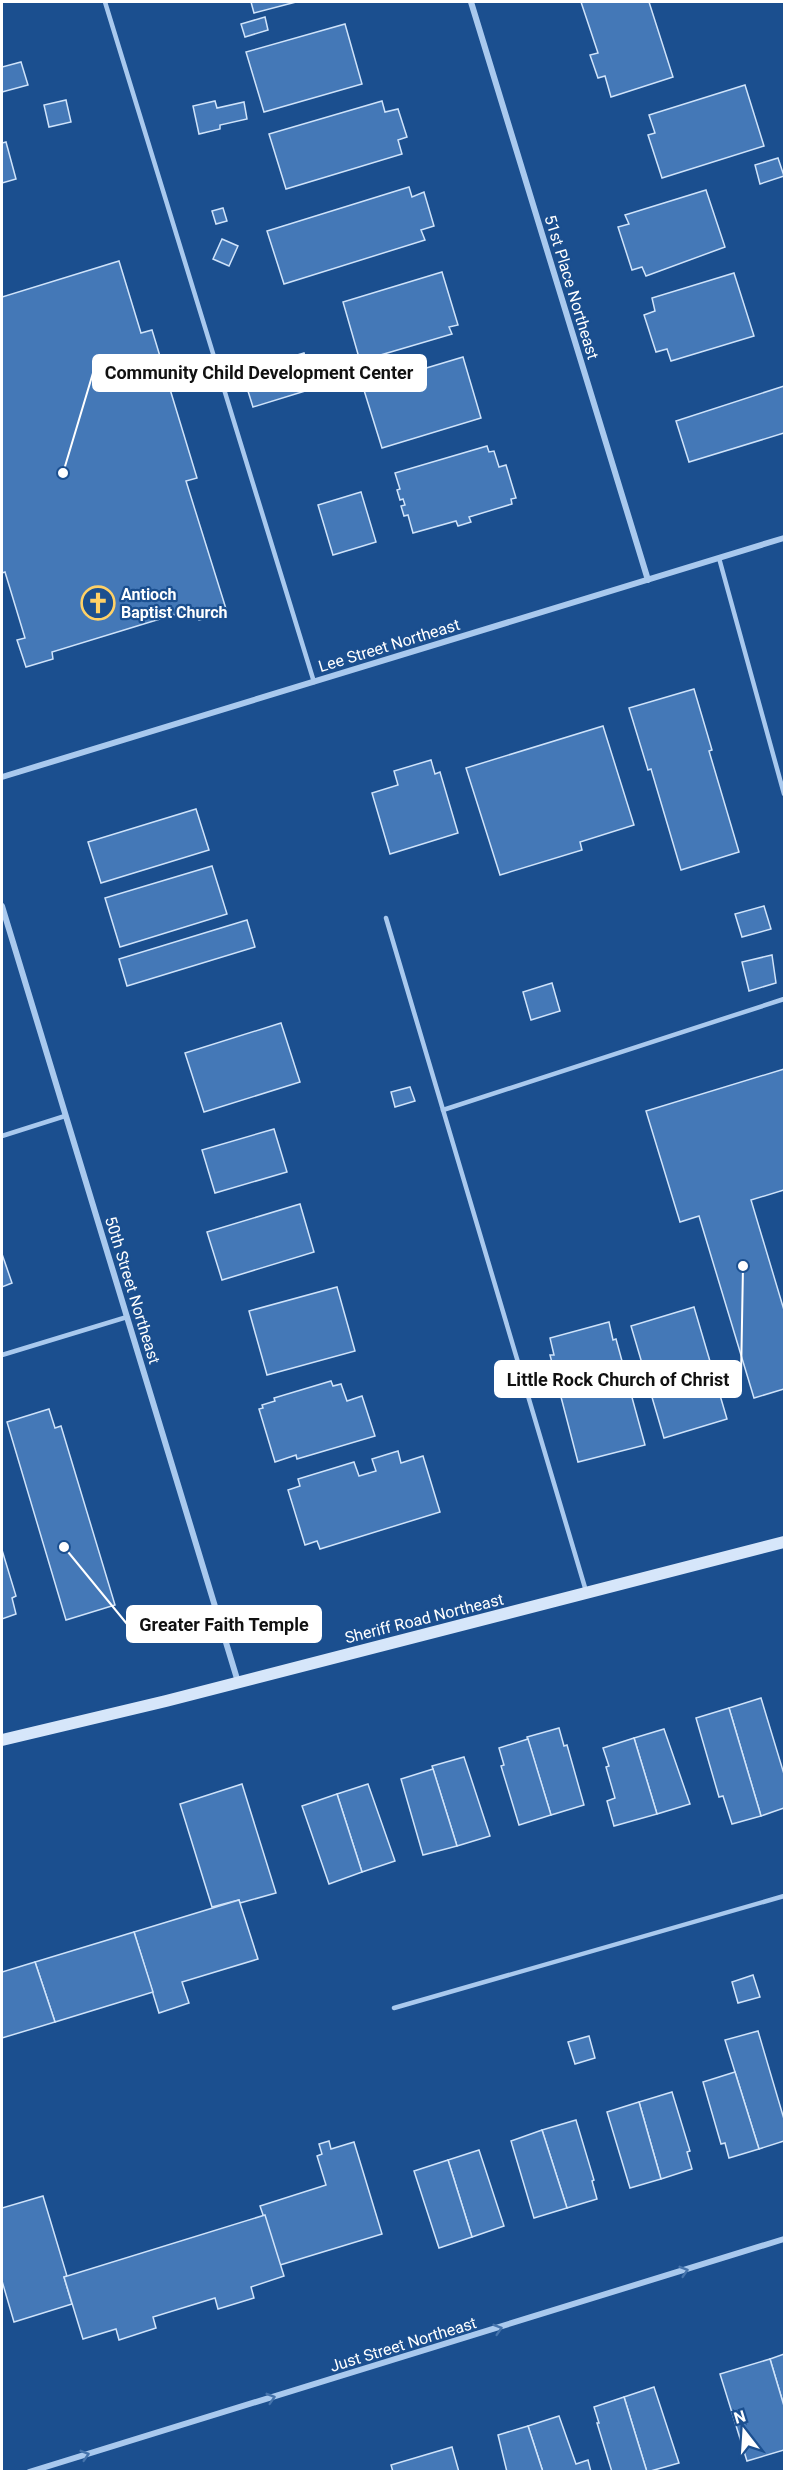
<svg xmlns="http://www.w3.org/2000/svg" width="786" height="2473" font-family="Roboto,sans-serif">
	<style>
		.building { fill: #4478b7; stroke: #cfe3fa; stroke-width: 1.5 }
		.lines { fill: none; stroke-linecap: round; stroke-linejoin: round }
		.lane { stroke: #a9c9ee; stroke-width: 4.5 }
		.street { stroke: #a9c9ee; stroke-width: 6 }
		.secondary { stroke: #d6e6fa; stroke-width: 12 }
		.oneway { stroke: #4674ac }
		.labels { text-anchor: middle; stroke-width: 4.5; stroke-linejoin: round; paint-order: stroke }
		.street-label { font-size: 16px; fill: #fff; stroke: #1b4f8f }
		.poi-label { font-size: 16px; font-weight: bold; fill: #fff; stroke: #1b4f8f; text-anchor: start }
		.leader { fill: none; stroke: #fff; stroke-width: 2 }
		.callout-dot { fill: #fff; stroke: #1b4f8f; stroke-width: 2 }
		.callout { fill: #fff; stroke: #fff; stroke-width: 2 }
		.callout-label { font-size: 18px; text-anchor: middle; font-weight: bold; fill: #111 }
	</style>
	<rect width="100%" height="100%" fill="#1b4f8f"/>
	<g class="building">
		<polygon points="251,2 296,2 254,13"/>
		<polygon points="581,2 649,2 673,77 611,97 605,76 598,78 590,55 598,53"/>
		<polygon points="265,17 268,30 245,37 241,24"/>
		<polygon points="345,24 362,84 264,112 246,52"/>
		<polygon points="21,62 28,85 2,92 2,67"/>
		<polygon points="745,85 764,146 662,178 648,135 655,133 649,115"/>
		<polygon points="66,100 71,122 49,127 44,105"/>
		<polygon points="215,101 217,108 244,102 247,119 220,125 220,129 199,134 193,106"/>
		<polygon points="382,101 385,112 398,109 407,137 398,140 402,154 286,189 269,134"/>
		<polygon points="6,142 16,179 2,183 2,143"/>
		<polygon points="778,158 784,176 760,184 755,165"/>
		<polygon points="409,187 412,197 424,192 434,226 421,230 425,240 284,284 267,231"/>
		<polygon points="706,190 725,247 646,276 642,267 632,270 618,227 629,224 625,215"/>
		<polygon points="223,208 227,221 216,224 212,211"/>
		<polygon points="222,239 238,246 229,266 213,259"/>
		<polygon points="119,261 141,333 152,330 197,478 186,481 227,612 199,620 196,608 52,652 53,659 26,667 17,640 25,638 5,572 2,573 2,297"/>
		<polygon points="442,272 458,325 449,327 452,334 360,361 343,302"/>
		<polygon points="734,273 754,336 671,361 667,349 656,352 644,315 655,311 652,298"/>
		<polygon points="304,353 315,388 253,407 242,372"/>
		<polygon points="463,357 481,418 382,448 363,387"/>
		<polygon points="784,386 784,433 689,462 676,421"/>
		<polygon points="487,446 489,452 494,451 499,467 506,465 516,498 511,499 512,504 469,517 471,522 458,526 456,521 413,533 408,515 404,516 401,506 405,505 403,499 400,500 397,490 400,489 395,473"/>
		<polygon points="361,492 376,542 333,555 318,505"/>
		<polygon points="694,689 712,750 709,751 739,852 681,870 651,769 648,770 629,708"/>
		<polygon points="603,726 634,825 580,842 582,850 500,875 466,768"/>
		<polygon points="431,760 435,774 440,772 458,833 390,854 372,793 398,785 394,771"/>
		<polygon points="196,809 209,850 101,883 88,842"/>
		<polygon points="212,866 227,914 120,947 105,898"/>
		<polygon points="764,906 771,929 742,937 735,914"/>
		<polygon points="247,920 255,947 127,986 119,959"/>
		<polygon points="772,955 776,983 749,991 742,962"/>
		<polygon points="552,983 560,1011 531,1020 523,992"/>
		<polygon points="281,1023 300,1082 204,1112 185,1053"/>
		<polygon points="784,1069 784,1190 751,1200 784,1310 784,1389 754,1398 699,1216 680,1222 646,1111"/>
		<polygon points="410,1087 415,1101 395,1107 391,1092"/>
		<polygon points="274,1129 287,1172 215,1193 202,1150"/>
		<polygon points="300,1204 314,1252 222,1280 207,1232"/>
		<polygon points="2,1254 12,1283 2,1287"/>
		<polygon points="337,1287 355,1351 267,1375 249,1311"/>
		<polygon points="694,1307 727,1419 664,1438 631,1326"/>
		<polygon points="609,1322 613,1340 616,1339 645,1445 578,1462 550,1355 554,1355 550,1338"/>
		<polygon points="331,1381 333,1386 341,1384 347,1401 362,1396 375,1436 297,1459 296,1455 275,1462 259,1409 263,1408 262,1405 275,1401 274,1398"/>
		<polygon points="49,1409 55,1428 61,1426 115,1605 66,1620 7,1422"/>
		<polygon points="398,1451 401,1463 423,1456 440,1512 320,1549 317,1541 305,1545 288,1490 300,1486 298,1479 354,1462 359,1476 376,1471 372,1459"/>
		<polygon points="2,1550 16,1596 12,1598 16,1614 2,1619"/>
		<polygon points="761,1698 784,1774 784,1808 761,1816 729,1708"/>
		<polygon points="729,1708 761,1816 732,1824 723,1796 719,1797 696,1718"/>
		<polygon points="559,1728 564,1746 567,1745 584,1805 551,1815 527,1737"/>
		<polygon points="664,1729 690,1804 657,1814 634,1738"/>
		<polygon points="634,1738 657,1814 614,1826 607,1801 615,1798 606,1767 609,1766 603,1748"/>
		<polygon points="528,1739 551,1815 519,1825 501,1766 504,1765 499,1748"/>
		<polygon points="464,1757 490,1836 457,1846 432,1766"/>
		<polygon points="433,1769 457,1846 423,1855 401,1779"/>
		<polygon points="242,1784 276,1893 240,1903 239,1900 212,1907 180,1804"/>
		<polygon points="368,1784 395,1861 362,1872 337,1794"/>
		<polygon points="337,1794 362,1872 329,1884 302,1806"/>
		<polygon points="239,1900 258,1959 182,1982 189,2003 159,2013 134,1932"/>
		<polygon points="134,1932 153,1992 55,2022 35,1962"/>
		<polygon points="35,1962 55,2022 2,2038 2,1972"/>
		<polygon points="753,1975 760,1997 738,2003 732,1982"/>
		<polygon points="758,2031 784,2119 784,2141 759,2149 725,2040"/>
		<polygon points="589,2036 595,2058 575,2064 568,2042"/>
		<polygon points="735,2072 759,2149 729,2158 725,2143 721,2144 703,2082"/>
		<polygon points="672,2092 690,2151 687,2152 692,2169 661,2179 639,2102"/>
		<polygon points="639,2102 661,2179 630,2188 607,2112"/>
		<polygon points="576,2120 594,2180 592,2181 597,2199 567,2208 542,2130"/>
		<polygon points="542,2130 567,2208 534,2218 511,2141"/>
		<polygon points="329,2141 331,2149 354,2142 382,2234 280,2265 260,2206 326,2185 317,2156 322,2154 319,2144"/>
		<polygon points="479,2150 504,2226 472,2237 448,2160"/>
		<polygon points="448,2160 472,2237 439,2248 414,2171"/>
		<polygon points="43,2196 67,2276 64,2277 72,2304 14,2322 2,2281 2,2208"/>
		<polygon points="265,2215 284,2276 251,2287 254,2298 218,2309 215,2298 153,2317 156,2328 119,2340 116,2329 83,2339 64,2277"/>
		<polygon points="784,2354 784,2406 770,2359"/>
		<polygon points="770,2359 784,2406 784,2450 747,2461 720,2374"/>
		<polygon points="654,2387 679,2463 647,2472 624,2397"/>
		<polygon points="624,2397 647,2472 612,2472 597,2423 599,2423 594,2407"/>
		<polygon points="559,2416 576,2464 588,2460 591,2472 543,2472 528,2426"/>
		<polygon points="528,2426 543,2472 507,2472 498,2435"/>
		<polygon points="452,2447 459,2472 393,2472 391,2465"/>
	</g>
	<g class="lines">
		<g class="lane">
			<polyline points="105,2 314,682"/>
			<polyline points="719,558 784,794"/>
			<polyline points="386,918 586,1591"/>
			<polyline points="443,1110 784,999"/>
			<polyline points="2,1136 65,1116"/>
			<polyline points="2,1355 127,1317"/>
			<polyline points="394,2008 784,1896"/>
		</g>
		<g class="street">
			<polyline points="471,2 648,580"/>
			<polyline points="2,777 784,538"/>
			<polyline points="2,906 238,1682"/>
			<polyline points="29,2472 784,2239"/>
		</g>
		<polyline class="secondary" points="2,1740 166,1701 784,1542"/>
	</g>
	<defs><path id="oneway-chevron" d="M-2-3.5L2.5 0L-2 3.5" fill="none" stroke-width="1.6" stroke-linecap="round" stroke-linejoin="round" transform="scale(1.5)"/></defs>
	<g class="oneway">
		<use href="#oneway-chevron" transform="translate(684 2271) rotate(-17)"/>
		<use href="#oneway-chevron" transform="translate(498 2329) rotate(-17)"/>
		<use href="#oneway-chevron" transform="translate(271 2398) rotate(-17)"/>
		<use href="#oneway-chevron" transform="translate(85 2455) rotate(-17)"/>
	</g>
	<defs>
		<g id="church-ring" transform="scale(1.725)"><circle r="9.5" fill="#1b4f8f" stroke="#ffd166" stroke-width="1.5"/><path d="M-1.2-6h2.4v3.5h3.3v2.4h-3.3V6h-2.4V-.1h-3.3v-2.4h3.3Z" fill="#ffd166"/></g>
	</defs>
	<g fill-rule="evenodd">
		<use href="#church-ring" x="98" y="603"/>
	</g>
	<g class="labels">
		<g class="street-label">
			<text transform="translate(572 287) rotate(73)" y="6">51st Place Northeast</text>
			<text transform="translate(389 645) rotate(-17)" y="6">Lee Street Northeast</text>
			<text transform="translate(133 1290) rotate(73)" y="6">50th Street Northeast</text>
			<text transform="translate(424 1618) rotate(-14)" y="6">Sheriff Road Northeast</text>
			<text transform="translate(403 2344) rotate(-17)" y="6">Just Street Northeast</text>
		</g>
		<g class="poi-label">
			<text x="121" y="600">Antioch<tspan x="121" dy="18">Baptist Church</tspan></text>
		</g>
	</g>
	<path class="leader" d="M63 473L93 373M743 1266L741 1379M64 1547L127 1624"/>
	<g class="callout-dot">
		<circle cx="63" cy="473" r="6"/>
		<circle cx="743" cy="1266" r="6"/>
		<circle cx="64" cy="1547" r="6"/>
	</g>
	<g class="callout">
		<rect x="93" y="355" width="333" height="36" rx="6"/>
		<rect x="495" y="1361" width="246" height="36" rx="6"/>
		<rect x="127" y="1606" width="194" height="36" rx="6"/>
	</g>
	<g class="callout-label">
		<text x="259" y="379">Community Child Development Center</text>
		<text x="618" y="1386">Little Rock Church of Christ</text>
		<text x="224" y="1631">Greater Faith Temple</text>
	</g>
	<rect width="786" height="2473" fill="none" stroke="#ffffff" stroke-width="6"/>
	<g transform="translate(744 2431) rotate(343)" stroke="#1b4f8f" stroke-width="4.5" paint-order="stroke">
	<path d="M0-4.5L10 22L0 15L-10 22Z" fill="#ffffff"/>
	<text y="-9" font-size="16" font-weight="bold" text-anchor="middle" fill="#ffffff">N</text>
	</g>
</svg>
